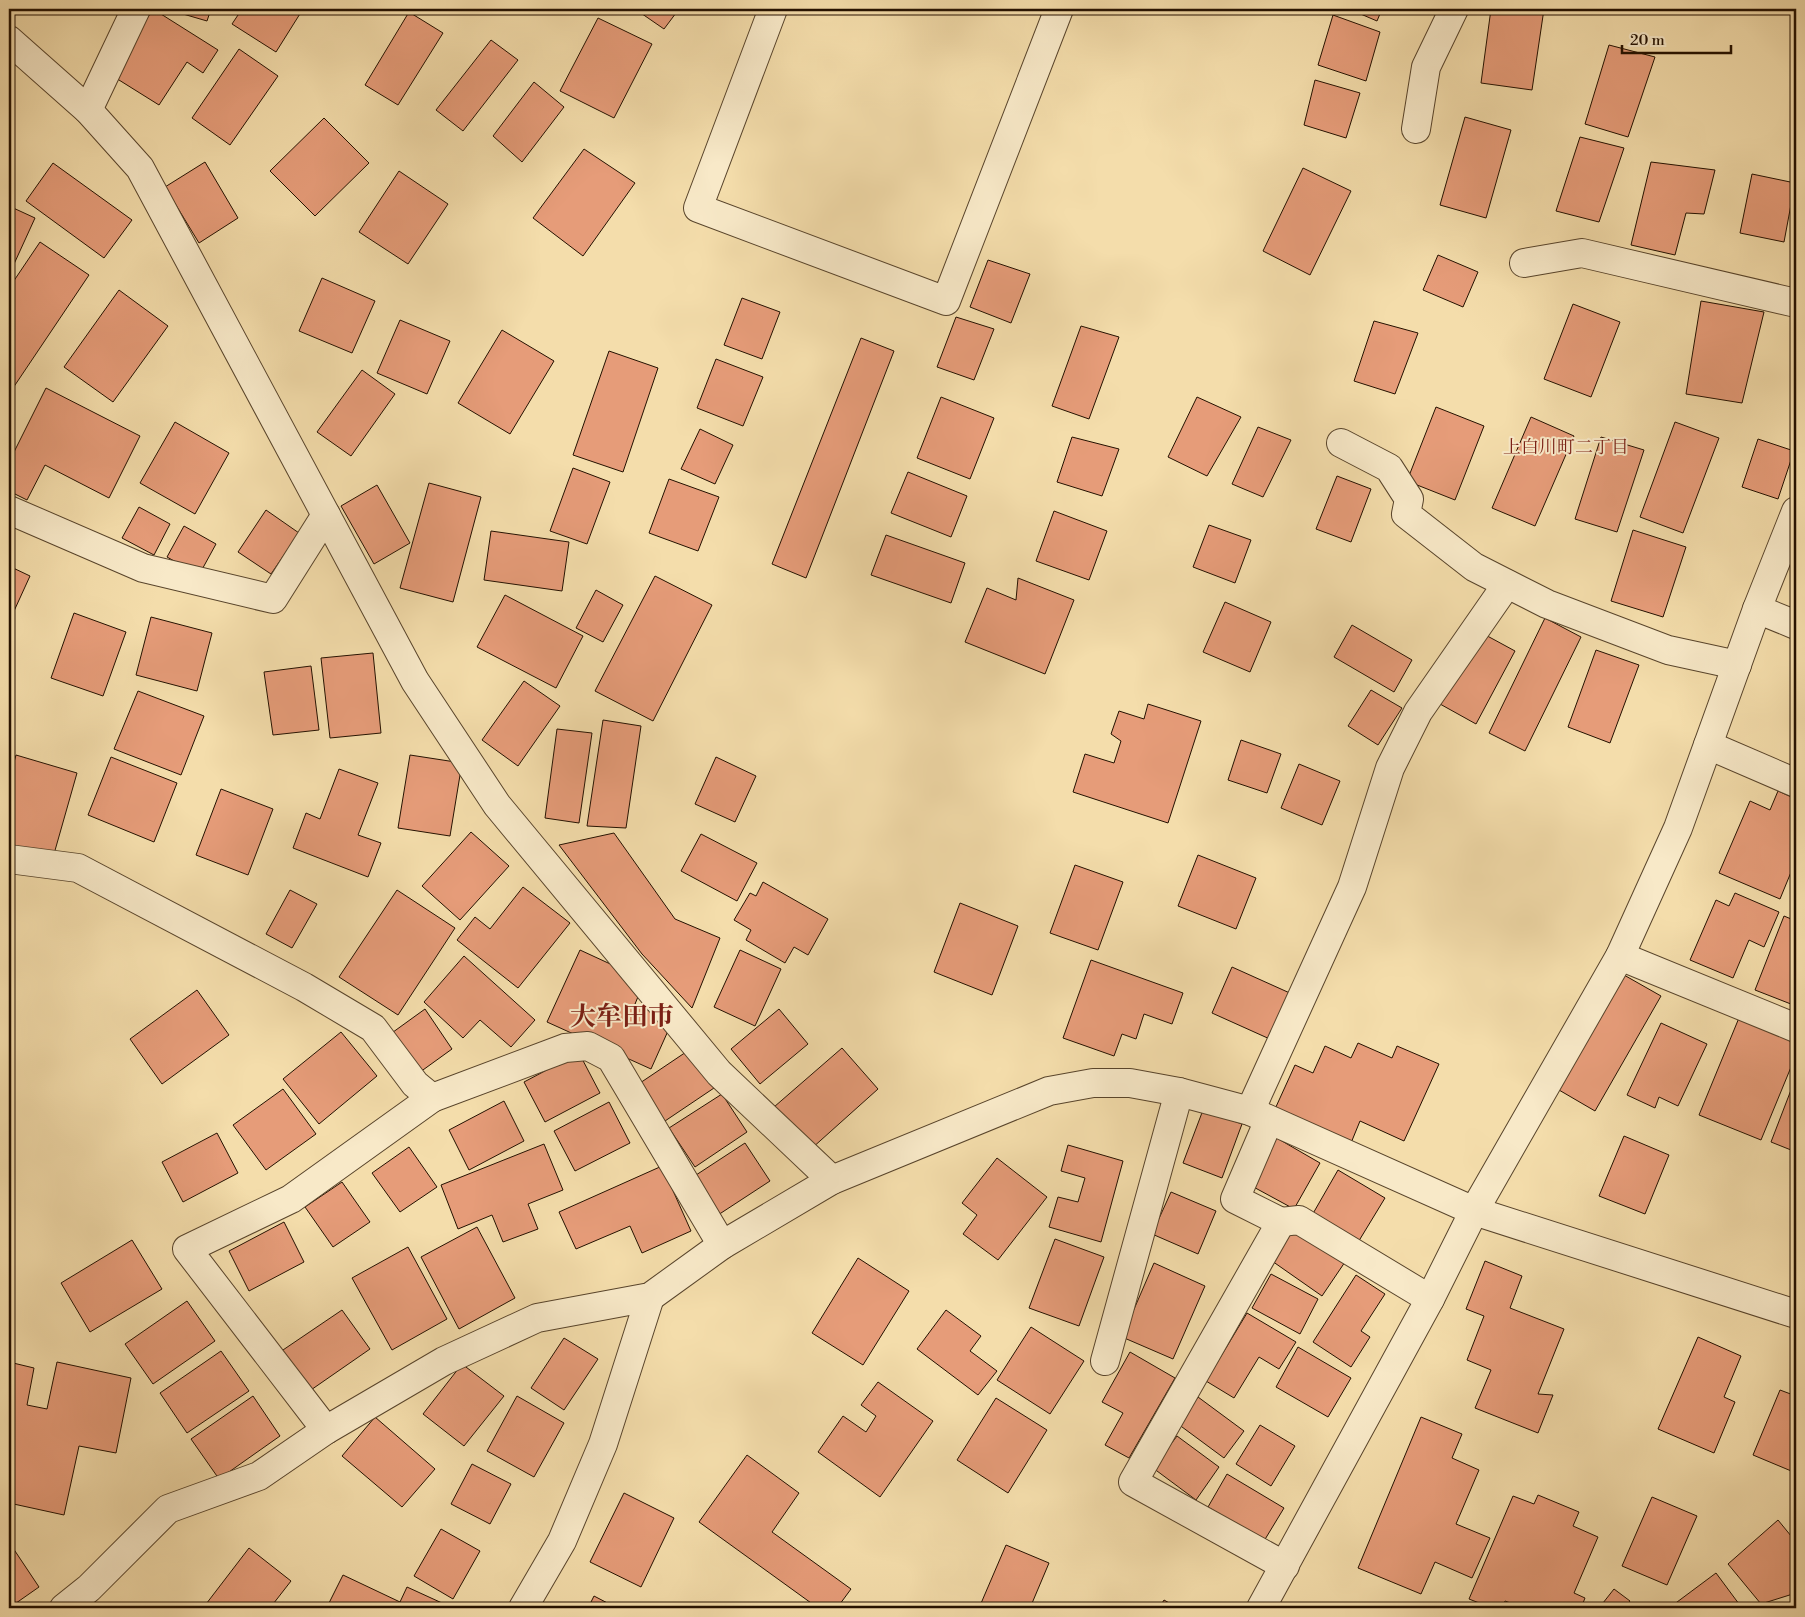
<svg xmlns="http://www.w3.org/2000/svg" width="1805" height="1617" font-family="'Libre Bodoni','Noto Serif JP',serif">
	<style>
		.building { fill: #e69c79; stroke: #241100 }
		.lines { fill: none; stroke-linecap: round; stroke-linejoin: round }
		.street-casing { stroke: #58442b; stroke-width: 30 }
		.street { stroke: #f8e9c8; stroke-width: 28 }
		.labels { text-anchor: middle; stroke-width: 4; stroke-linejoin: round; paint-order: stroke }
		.neighbourhood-label { font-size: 18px; fill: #7a1f14; stroke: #f8e9c8 }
		.town-label { font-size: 26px; font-weight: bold; fill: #7a1f14; stroke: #f8e9c8 }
	</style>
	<rect width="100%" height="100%" fill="#f4ddab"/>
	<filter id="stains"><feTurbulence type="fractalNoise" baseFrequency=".004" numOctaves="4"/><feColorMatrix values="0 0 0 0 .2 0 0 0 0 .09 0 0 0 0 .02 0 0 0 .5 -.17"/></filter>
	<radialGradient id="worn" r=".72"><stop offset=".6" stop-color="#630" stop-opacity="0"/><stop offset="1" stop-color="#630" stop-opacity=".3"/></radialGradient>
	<g class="building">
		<polygon points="153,9 218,50 203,73 187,62 159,105 111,75"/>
		<polygon points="166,9 211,9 207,21"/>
		<polygon points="242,9 303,9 276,52 232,24"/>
		<polygon points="635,9 679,9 664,29"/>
		<polygon points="1349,9 1382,9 1377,21"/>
		<polygon points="1491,9 1544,9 1532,90 1481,83"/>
		<polygon points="409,12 443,33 398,105 365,85"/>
		<polygon points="1333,15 1380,32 1366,81 1318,65"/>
		<polygon points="598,18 652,44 614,118 560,91"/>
		<polygon points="491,40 518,60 463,131 436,110"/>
		<polygon points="1609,45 1655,57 1628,137 1585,124"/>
		<polygon points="239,49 278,76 230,145 192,118"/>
		<polygon points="1315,80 1360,93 1346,138 1304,125"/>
		<polygon points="534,82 564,107 522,162 493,136"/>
		<polygon points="1465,117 1511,130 1486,218 1440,205"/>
		<polygon points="324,118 369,163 315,216 270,171"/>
		<polygon points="1580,137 1624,148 1599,222 1556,211"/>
		<polygon points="584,149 635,183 583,256 533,218"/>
		<polygon points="205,162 238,218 199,243 165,187"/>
		<polygon points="1651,162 1715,170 1704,214 1686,213 1675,255 1631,245"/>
		<polygon points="53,163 132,220 104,258 26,201"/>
		<polygon points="1303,168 1351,191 1310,275 1263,251"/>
		<polygon points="399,171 448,204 408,264 359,232"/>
		<polygon points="1752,174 1795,183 1784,242 1740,233"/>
		<polygon points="9,206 35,218 9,275"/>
		<polygon points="40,242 89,275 9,394 9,288"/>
		<polygon points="1438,255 1478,272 1463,307 1423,290"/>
		<polygon points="988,260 1030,274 1011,323 970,307"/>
		<polygon points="322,278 375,301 352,353 299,331"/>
		<polygon points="119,290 168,326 113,402 64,367"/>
		<polygon points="742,298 780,312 762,359 724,345"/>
		<polygon points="1701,301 1764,312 1742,403 1686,394"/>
		<polygon points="1573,304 1620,322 1591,397 1544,379"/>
		<polygon points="956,317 994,329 974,380 937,367"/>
		<polygon points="400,320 450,341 427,394 377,373"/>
		<polygon points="1374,321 1418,333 1395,394 1354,381"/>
		<polygon points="1081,326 1119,337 1089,419 1052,406"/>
		<polygon points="502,330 554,361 510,434 458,403"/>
		<polygon points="861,338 894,351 806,578 772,564"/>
		<polygon points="609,351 658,368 623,472 573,455"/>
		<polygon points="716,359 763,377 743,426 697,408"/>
		<polygon points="362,370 395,394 351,456 317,432"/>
		<polygon points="46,388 140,436 109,498 45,465 27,500 9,491 9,462"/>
		<polygon points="941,397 994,418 970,479 917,458"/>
		<polygon points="1197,397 1241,417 1207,476 1168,457"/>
		<polygon points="1436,407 1484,426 1455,500 1407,481"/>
		<polygon points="1531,417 1574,436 1535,526 1492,508"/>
		<polygon points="175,422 229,453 195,514 140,483"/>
		<polygon points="1675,422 1719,438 1683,533 1640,517"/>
		<polygon points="1258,427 1291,440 1263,497 1232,484"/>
		<polygon points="700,429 733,445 715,484 681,469"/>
		<polygon points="1072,437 1119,449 1102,496 1057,482"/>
		<polygon points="1601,437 1644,450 1617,532 1575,519"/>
		<polygon points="1758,439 1794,451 1778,499 1742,487"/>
		<polygon points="573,468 610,482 587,544 550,531"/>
		<polygon points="908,472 967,496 951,537 891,513"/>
		<polygon points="1337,476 1371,489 1351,542 1316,529"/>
		<polygon points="669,479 719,497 698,551 649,533"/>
		<polygon points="429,483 481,497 453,602 400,588"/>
		<polygon points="377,485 410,543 374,564 341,506"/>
		<polygon points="139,507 170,524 154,555 122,538"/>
		<polygon points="266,510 299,533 271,574 238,552"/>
		<polygon points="1054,511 1107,531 1089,580 1036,561"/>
		<polygon points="1209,525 1251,540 1235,583 1193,567"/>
		<polygon points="184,526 216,544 199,575 167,557"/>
		<polygon points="1633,530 1686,547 1663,617 1611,601"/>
		<polygon points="491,531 569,542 562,591 484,580"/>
		<polygon points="886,535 965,563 951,603 871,575"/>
		<polygon points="9,566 30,576 9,622"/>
		<polygon points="655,576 712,605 653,721 595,691"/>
		<polygon points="1018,578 1074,600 1045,674 965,642 987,588 1016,600"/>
		<polygon points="596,590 623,605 603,642 576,628"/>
		<polygon points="505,595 583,636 556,688 477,647"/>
		<polygon points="1225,602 1271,622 1250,672 1203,652"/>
		<polygon points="74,613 126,632 103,696 51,678"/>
		<polygon points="151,617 212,633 197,691 136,675"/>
		<polygon points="1545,618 1581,637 1525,751 1489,733"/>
		<polygon points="1352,625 1412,660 1394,692 1334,657"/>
		<polygon points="1480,632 1515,651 1476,724 1440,704"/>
		<polygon points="1596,650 1639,665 1610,743 1568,727"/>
		<polygon points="373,653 381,733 330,738 321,658"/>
		<polygon points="311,666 319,730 273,735 264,672"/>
		<polygon points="524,681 560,706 518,766 482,740"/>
		<polygon points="1371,690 1402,708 1378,745 1348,726"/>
		<polygon points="138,691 204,716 181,775 114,749"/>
		<polygon points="1148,704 1201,721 1168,823 1073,792 1085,754 1114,763 1121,741 1111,734 1119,711 1144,719"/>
		<polygon points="603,720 641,726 626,828 587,826"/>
		<polygon points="557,729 592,733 579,823 545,818"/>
		<polygon points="1241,740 1281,754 1267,793 1228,780"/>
		<polygon points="16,755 77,773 52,861 9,848 9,781"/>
		<polygon points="410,755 462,763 450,836 398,828"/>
		<polygon points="111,757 177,783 154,842 88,815"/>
		<polygon points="716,757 756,776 735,822 695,804"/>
		<polygon points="1299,764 1340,781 1322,825 1281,808"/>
		<polygon points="339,769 378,783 358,835 381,843 368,877 293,848 306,813 320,819"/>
		<polygon points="221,789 273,809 248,875 196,855"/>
		<polygon points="1778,791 1796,799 1796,820 1793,828 1796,829 1796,860 1780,899 1719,873 1750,801 1770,810"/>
		<polygon points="471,832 509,866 460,920 422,886"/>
		<polygon points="614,833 675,919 720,938 692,1008 642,954 559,845"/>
		<polygon points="701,834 757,863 737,901 681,871"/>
		<polygon points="1198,855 1256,878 1236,929 1178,906"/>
		<polygon points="1075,865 1123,882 1098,950 1050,933"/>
		<polygon points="763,882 828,919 808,955 794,947 785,963 746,940 751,930 734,920 750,893 756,896"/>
		<polygon points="523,887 570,923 518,988 457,940 475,917 490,929"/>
		<polygon points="290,890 317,904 292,948 266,934"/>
		<polygon points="397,890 455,928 398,1015 339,977"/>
		<polygon points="1735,893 1779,912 1764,947 1749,940 1733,978 1690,960 1716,900 1729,906"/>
		<polygon points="960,903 1018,926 992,995 934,972"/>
		<polygon points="1784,916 1796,921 1796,1006 1755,990"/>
		<polygon points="580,950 645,980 635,1004 672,1022 651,1069 547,1022"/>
		<polygon points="740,950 781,969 755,1026 714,1007"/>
		<polygon points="464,956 535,1020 511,1047 480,1020 463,1038 424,1002"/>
		<polygon points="1091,960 1183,993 1172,1024 1144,1014 1136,1039 1122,1034 1114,1056 1063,1038"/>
		<polygon points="1232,967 1292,994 1272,1040 1212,1013"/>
		<polygon points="1624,975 1661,996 1595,1111 1559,1090"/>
		<polygon points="197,990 229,1035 162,1084 130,1039"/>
		<polygon points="425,1009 452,1049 416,1075 389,1035"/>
		<polygon points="779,1009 808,1044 760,1084 731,1049"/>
		<polygon points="1741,1013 1796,1036 1796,1055 1761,1140 1699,1115"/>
		<polygon points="1661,1023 1707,1044 1678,1106 1659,1097 1655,1108 1627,1095"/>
		<polygon points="341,1032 377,1076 319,1124 283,1079"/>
		<polygon points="1358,1043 1392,1058 1397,1046 1439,1064 1404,1141 1360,1121 1351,1143 1275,1109 1295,1065 1313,1073 1325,1046 1351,1058"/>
		<polygon points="692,1048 717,1086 665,1121 640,1083"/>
		<polygon points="842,1048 878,1089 811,1149 774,1107"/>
		<polygon points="579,1053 600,1093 545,1122 524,1082"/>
		<polygon points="1796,1077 1796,1152 1771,1142"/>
		<polygon points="283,1089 316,1134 266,1170 233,1125"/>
		<polygon points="722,1094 747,1132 695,1167 669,1128"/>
		<polygon points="504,1101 524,1141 469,1170 449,1130"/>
		<polygon points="609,1102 630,1143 575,1171 554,1131"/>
		<polygon points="1203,1110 1242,1124 1222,1178 1183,1163"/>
		<polygon points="217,1133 238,1173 183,1202 162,1162"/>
		<polygon points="1624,1136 1669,1155 1645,1214 1599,1196"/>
		<polygon points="1275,1137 1320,1163 1294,1209 1248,1184"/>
		<polygon points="745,1143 770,1181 718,1215 693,1177"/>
		<polygon points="544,1144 563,1190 528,1204 538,1229 503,1242 492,1215 458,1229 441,1185"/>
		<polygon points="1068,1145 1123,1161 1101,1242 1049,1227 1058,1197 1078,1202 1085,1178 1061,1171"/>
		<polygon points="409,1147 437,1187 400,1212 372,1173"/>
		<polygon points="997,1158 1047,1197 998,1260 963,1234 977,1215 962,1203"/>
		<polygon points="662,1166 691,1231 642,1253 630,1226 576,1249 559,1212"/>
		<polygon points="1338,1170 1385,1198 1357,1244 1311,1217"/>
		<polygon points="342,1182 370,1222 333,1247 305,1207"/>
		<polygon points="1171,1192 1216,1211 1198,1254 1152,1234"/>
		<polygon points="284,1222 304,1262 249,1291 229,1251"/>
		<polygon points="477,1227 515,1298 459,1329 421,1257"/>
		<polygon points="1295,1228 1345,1262 1322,1296 1272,1261"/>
		<polygon points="1055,1239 1104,1257 1079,1326 1029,1308"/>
		<polygon points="132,1240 162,1289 90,1332 61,1283"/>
		<polygon points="408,1247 447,1319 392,1350 352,1278"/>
		<polygon points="858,1258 909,1291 863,1365 812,1333"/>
		<polygon points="1485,1261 1522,1276 1510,1308 1564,1329 1538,1394 1553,1395 1538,1433 1475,1408 1491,1370 1467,1360 1484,1316 1466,1309"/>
		<polygon points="1154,1263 1205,1286 1173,1359 1122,1337"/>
		<polygon points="1271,1274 1318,1299 1300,1334 1252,1308"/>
		<polygon points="1356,1275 1385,1294 1361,1331 1370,1337 1351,1367 1313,1342"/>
		<polygon points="187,1301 215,1341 153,1384 125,1344"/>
		<polygon points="342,1310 370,1349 308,1392 280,1352"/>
		<polygon points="946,1310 981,1336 970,1351 997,1371 978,1395 917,1349"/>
		<polygon points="1247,1313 1296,1342 1279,1369 1259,1357 1234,1398 1206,1381"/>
		<polygon points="1031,1327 1084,1361 1050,1414 997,1380"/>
		<polygon points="1698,1337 1741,1356 1724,1397 1735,1402 1714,1453 1658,1429"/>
		<polygon points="564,1338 598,1359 564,1410 531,1388"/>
		<polygon points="1298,1347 1351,1378 1328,1417 1276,1387"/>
		<polygon points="221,1351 249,1391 187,1433 160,1393"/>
		<polygon points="1130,1352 1175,1378 1129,1458 1105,1445 1123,1413 1102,1402"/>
		<polygon points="9,1362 34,1368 27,1405 47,1409 57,1362 131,1378 116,1453 79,1446 64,1515 9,1503"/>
		<polygon points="462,1364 504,1396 464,1446 423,1414"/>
		<polygon points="878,1382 933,1421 880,1497 818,1452 843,1416 866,1432 876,1416 861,1405"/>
		<polygon points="1780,1390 1796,1396 1796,1473 1753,1455"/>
		<polygon points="253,1396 280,1436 219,1479 191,1439"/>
		<polygon points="517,1396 564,1423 534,1477 487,1451"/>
		<polygon points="1198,1397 1244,1431 1224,1458 1178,1424"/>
		<polygon points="996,1398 1047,1430 1008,1493 957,1460"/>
		<polygon points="375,1417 435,1469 402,1507 342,1456"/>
		<polygon points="1421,1417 1462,1434 1452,1458 1479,1470 1456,1524 1490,1538 1472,1578 1435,1562 1421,1594 1358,1568"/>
		<polygon points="1260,1425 1295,1446 1271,1486 1236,1464"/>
		<polygon points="1177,1436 1219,1467 1196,1500 1153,1468"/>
		<polygon points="747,1455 799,1493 772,1532 851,1589 837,1608 818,1608 699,1522"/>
		<polygon points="472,1464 511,1484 490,1524 451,1504"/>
		<polygon points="1227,1474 1284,1508 1264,1541 1208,1507"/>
		<polygon points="624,1493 674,1518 641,1587 590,1562"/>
		<polygon points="1538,1495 1579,1512 1573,1526 1598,1537 1574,1593 1585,1598 1581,1608 1524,1608 1505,1601 1502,1608 1492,1608 1469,1599 1513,1496 1534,1504"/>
		<polygon points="1652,1497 1697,1516 1667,1585 1622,1566"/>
		<polygon points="1778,1520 1796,1542 1796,1593 1761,1604 1728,1564"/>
		<polygon points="441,1529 480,1551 453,1599 414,1576"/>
		<polygon points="9,1542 39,1587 9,1608"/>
		<polygon points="1006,1545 1049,1563 1030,1608 979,1608"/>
		<polygon points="249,1548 291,1581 270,1608 203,1608"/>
		<polygon points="1716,1573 1742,1608 1669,1608"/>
		<polygon points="343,1575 400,1602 407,1587 442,1603 439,1608 334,1608 328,1605"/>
		<polygon points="1614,1589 1630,1601 1624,1608 1599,1608"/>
		<polygon points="594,1596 617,1608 588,1608"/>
		<polygon points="1164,1600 1178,1608 1159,1608"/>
	</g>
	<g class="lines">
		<g class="street-casing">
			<g id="street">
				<polyline points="773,9 698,208 946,301 1059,9"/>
				<polyline points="9,40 88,110 140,168 415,681 497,805 719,1073 832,1180"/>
				<polyline points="88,110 136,9"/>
				<polyline points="1416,129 1426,67 1454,9"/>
				<polyline points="1524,263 1582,253 1796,303"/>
				<polyline points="1341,443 1389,468 1409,499 1406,514 1474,567 1547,604 1668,650 1737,665"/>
				<polyline points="9,510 143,568 273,599 326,515"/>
				<polyline points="1757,609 1796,625"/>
				<polyline points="1708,745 1796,783"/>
				<polyline points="9,859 78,868 304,987 373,1028 415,1084 432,1098 565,1048 588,1046 611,1058 722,1245"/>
				<polyline points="1620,956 1796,1028"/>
				<polyline points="1250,1111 1352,887 1390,768 1418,712 1507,584"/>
				<polyline points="1269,1120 1235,1199 1281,1222 1133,1482 1285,1566"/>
				<polyline points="1281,1222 1299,1220 1430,1299"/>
				<polyline points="1105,1361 1179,1092"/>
				<polyline points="326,1430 187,1249 291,1199 432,1098"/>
				<polyline points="64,1608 89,1588 168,1509 259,1476 326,1430 444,1361 537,1318 650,1297 722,1245 832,1180 1049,1091 1093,1083 1130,1083 1179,1092 1250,1111 1474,1211 1796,1314"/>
				<polyline points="523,1608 562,1541 603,1444 650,1297"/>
				<polyline points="1261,1608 1430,1299 1474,1211 1620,956 1678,828 1757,609 1796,511"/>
			</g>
		</g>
		<use href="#street" class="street"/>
	</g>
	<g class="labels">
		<g class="neighbourhood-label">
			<text x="1566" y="453">上白川町二丁目</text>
		</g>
		<g class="town-label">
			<text x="622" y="1025">大牟田市</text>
		</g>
	</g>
	<rect width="1805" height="1617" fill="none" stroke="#f4ddab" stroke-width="30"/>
	<rect x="10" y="10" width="1785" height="1597" fill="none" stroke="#241100" stroke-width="2.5"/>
	<rect x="15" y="15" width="1775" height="1587" fill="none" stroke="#241100"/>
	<path d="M1622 45v8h109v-8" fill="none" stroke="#241100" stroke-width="2.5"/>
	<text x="1630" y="45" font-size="15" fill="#241100" stroke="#f8e9c8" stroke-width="4" paint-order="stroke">20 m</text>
	<rect width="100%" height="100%" filter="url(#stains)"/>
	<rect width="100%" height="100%" fill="url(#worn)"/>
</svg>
